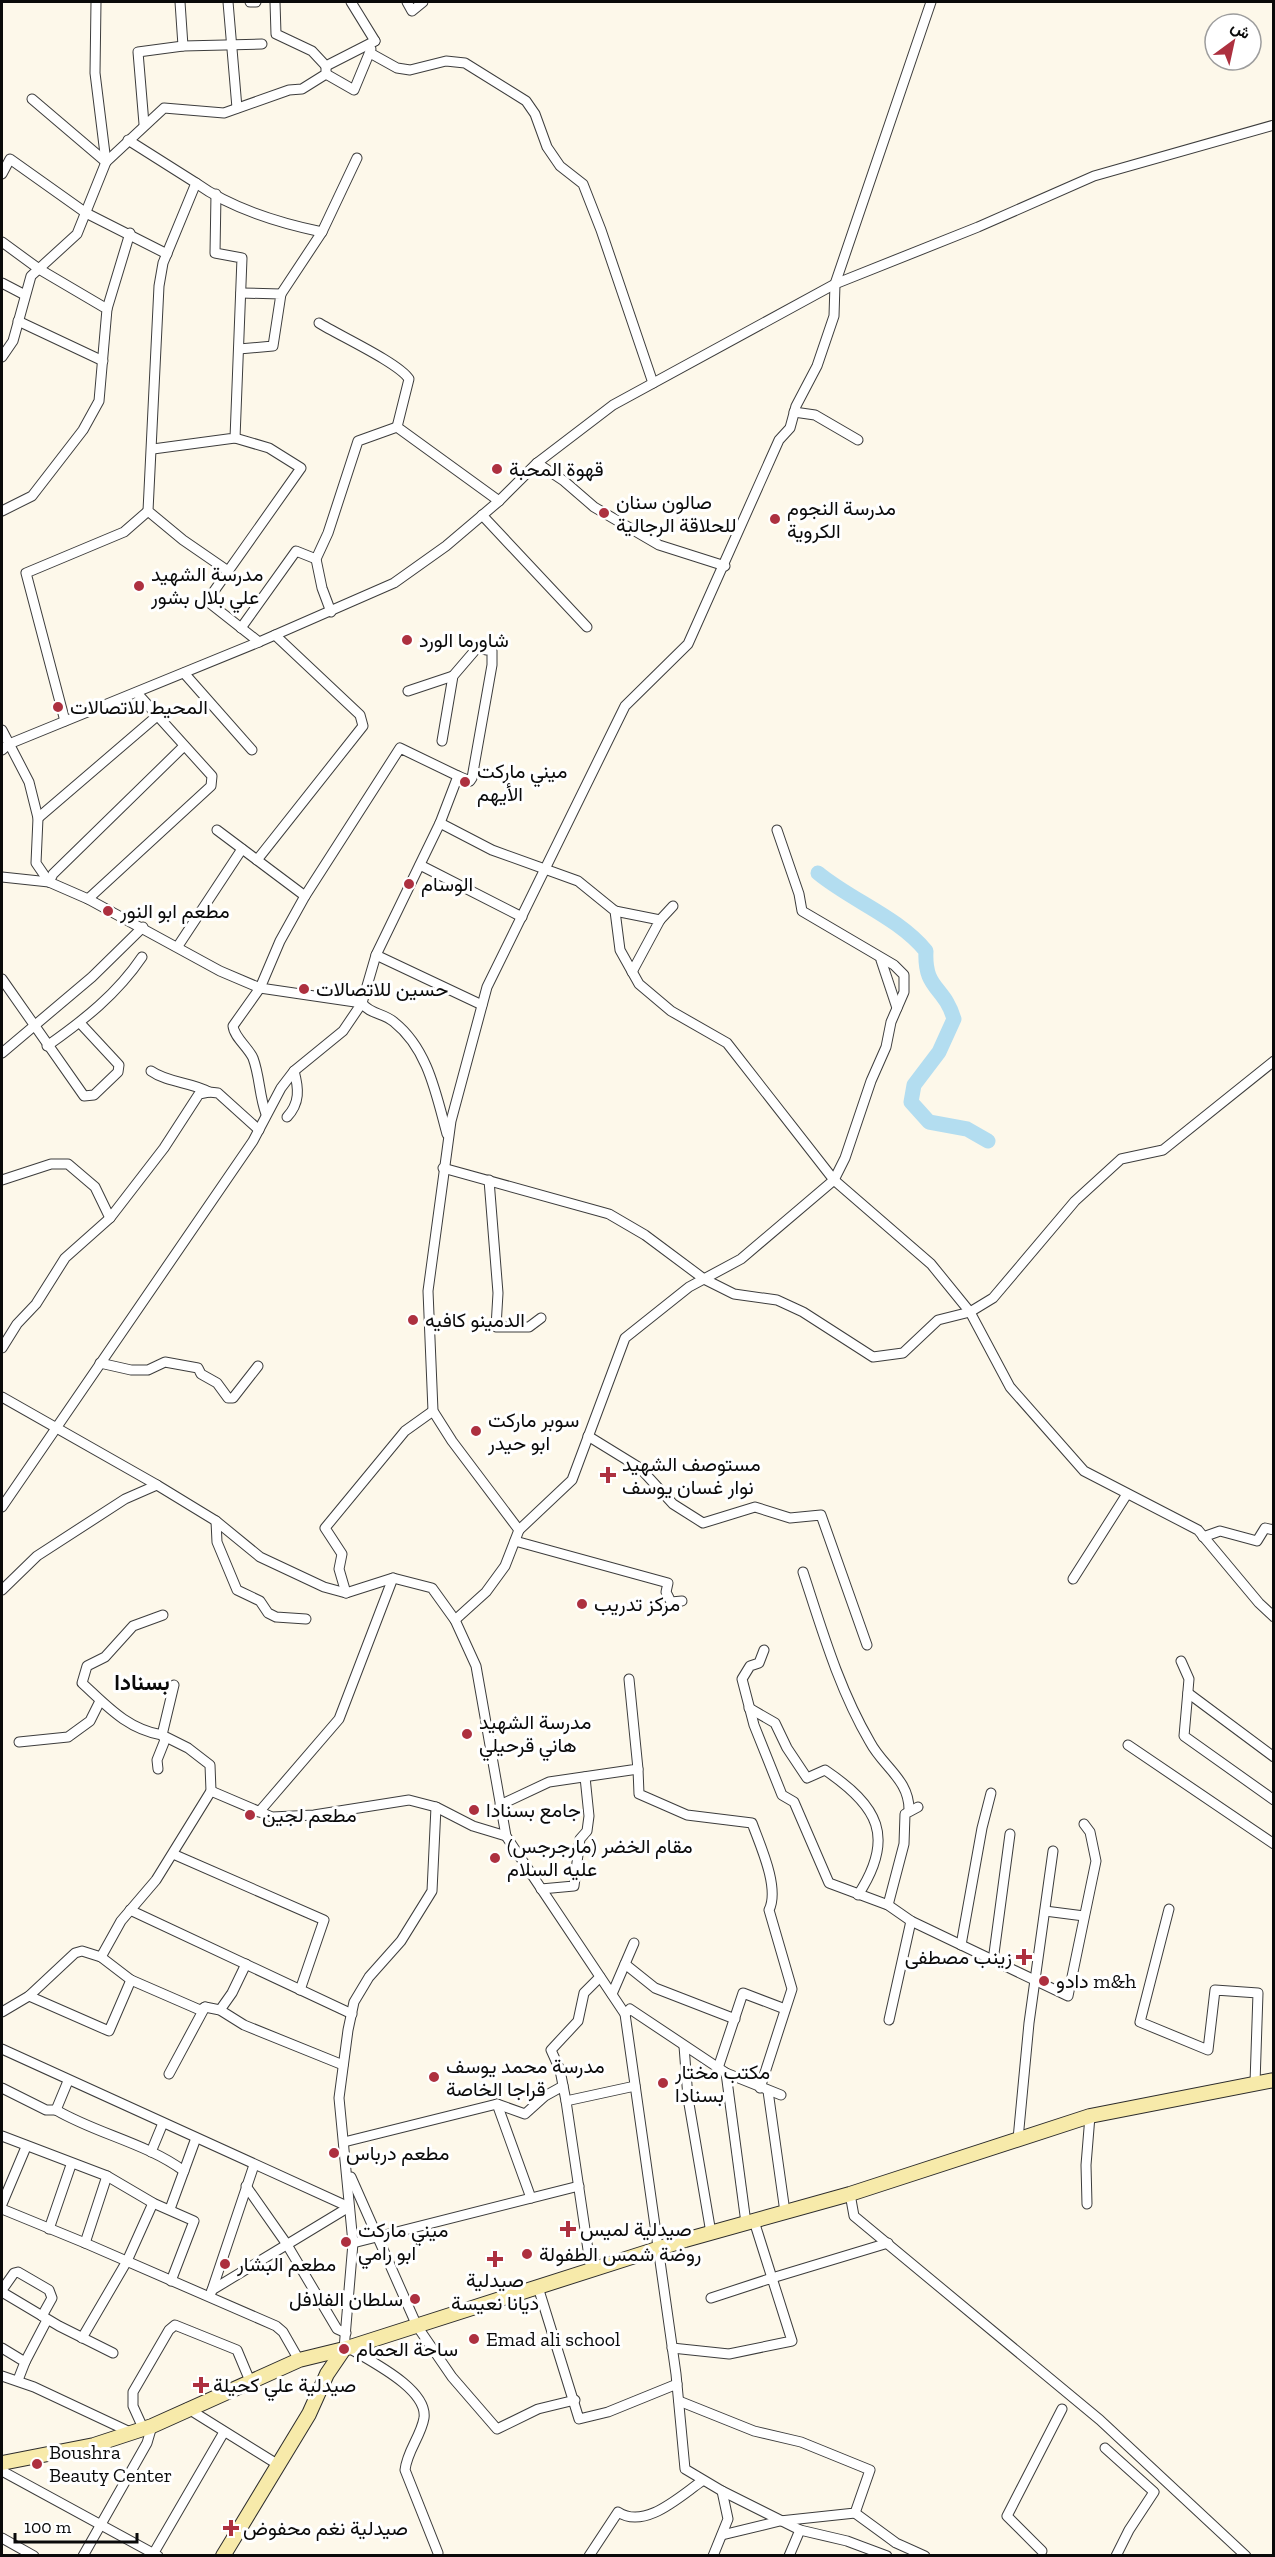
<svg xmlns="http://www.w3.org/2000/svg" width="1275" height="2557" font-family="'Zilla Slab',Vazirmatn,serif">
	<style>
		.lines { fill: none; stroke-linecap: round; stroke-linejoin: round }
		.river { stroke: #b3ddf0; stroke-width: 15 }
		.street-casing { stroke: #3d3d3d; stroke-width: 11 }
		.secondary-casing { stroke: #2c2c2c; stroke-width: 16 }
		.street { stroke: #fff; stroke-width: 9 }
		.secondary { stroke: #f7eaaa; stroke-width: 14 }
		.poi-dot { fill: #ad303f; stroke: #fff; stroke-width: 2 }
		.labels { text-anchor: middle; stroke-width: 6; stroke-linejoin: round; paint-order: stroke }
		.poi-label { font-size: 20px; fill: #0a0a0a; stroke: #fff; text-anchor: start }
		.quarter-label { font-size: 22px; font-weight: bold; fill: #0a0a0a; stroke: #fff }
	</style>
	<rect width="100%" height="100%" fill="#fdf8ea"/>
	<g class="lines">
		<path class="river" d="M818,873C852,901 898,917 926,951C924,990 944,985 954,1019L939,1052L914,1085L911,1102L929,1122L967,1129L988,1141"/>
		<g class="street-casing">
			<g id="street">
				<polyline points="180,2 183,46"/>
				<polyline points="228,2 237,108"/>
				<polyline points="250,2 256,2"/>
				<polyline points="275,2 276,34 312,51 326,66 375,41"/>
				<polyline points="351,2 375,41"/>
				<polyline points="407,2 412,11 423,2"/>
				<polyline points="370,53 397,68 410,70 446,61 465,63 526,101 535,114 547,147 560,166 583,184 601,230 653,383"/>
				<polyline points="326,74 354,90 371,49"/>
				<polyline points="32,99 106,162 164,108 224,113 289,90 302,89 326,74 326,66"/>
				<polyline points="144,124 138,52 183,46 262,44"/>
				<polyline points="128,140 196,183 163,263 159,286 148,511 183,540 228,571"/>
				<polyline points="2,174 10,159 86,213 167,254"/>
				<path d="M196,183C232,209 279,223 322,232L357,158"/>
				<polyline points="2,242 39,269 107,309 99,401 83,430 32,496 2,511"/>
				<polyline points="2,283 25,295"/>
				<polyline points="281,294 322,232"/>
				<polyline points="107,309 130,233"/>
				<polyline points="18,321 103,361"/>
				<path d="M319,323C338,335 399,363 409,379L397,427L499,501"/>
				<polyline points="239,349 273,346 281,294 241,293"/>
				<polyline points="2,357 13,341 31,276 77,234 106,162 95,73 96,2"/>
				<polyline points="794,412 815,415 858,440"/>
				<polyline points="235,438 269,448 301,468 207,601 259,642"/>
				<polyline points="153,449 235,438 242,258 215,253 216,194"/>
				<polyline points="537,463 564,481 594,507 659,545 725,566"/>
				<polyline points="482,515 587,627"/>
				<polyline points="331,612 322,588 316,559 328,533 358,441 397,427"/>
				<polyline points="241,628 296,551 316,559"/>
				<polyline points="184,673 252,750"/>
				<polyline points="408,691 453,676"/>
				<polyline points="65,721 26,573 124,532 148,511"/>
				<polyline points="2,730 29,782 38,818 36,863 49,882"/>
				<polyline points="2,750 9,744 259,642 394,583 446,546 499,501 537,463 613,405 835,284 978,227 1094,176 1274,125"/>
				<polyline points="38,818 157,716"/>
				<polyline points="440,823 492,850 578,881 615,911 620,950 639,984 671,1011 727,1043 834,1180 931,1264 970,1312 1010,1387 1084,1471 1198,1530 1259,1603 1274,1617"/>
				<polyline points="217,830 305,896"/>
				<polyline points="257,860 363,726 360,715 275,635"/>
				<polyline points="420,865 522,917"/>
				<path d="M2,877L49,882L88,899L220,971L260,988L362,1003C369,1014 384,1013 394,1022C428,1049 436,1094 447,1134"/>
				<polyline points="49,882 53,874 184,746"/>
				<polyline points="88,899 211,786 212,776 137,693"/>
				<polyline points="615,911 660,920 632,972"/>
				<polyline points="660,920 673,906"/>
				<polyline points="178,946 242,849"/>
				<polyline points="376,955 482,1005"/>
				<polyline points="881,960 897,1008"/>
				<polyline points="2,979 84,1096 94,1095 118,1072 119,1065 80,1023"/>
				<path d="M47,1046C84,1020 117,994 142,957"/>
				<polyline points="2,1053 92,977 143,927"/>
				<path d="M151,1071C168,1083 191,1082 209,1092"/>
				<path d="M266,1114C259,1095 260,1077 253,1058C248,1047 234,1037 233,1026L260,988L280,941L305,896L400,748L458,776"/>
				<path d="M287,1117C300,1103 299,1089 294,1071"/>
				<polyline points="443,1168 609,1214 645,1235 704,1279 734,1294 777,1300 803,1312 873,1357 903,1353 938,1320 970,1312 993,1298 1075,1201 1121,1159 1163,1150 1274,1061"/>
				<polyline points="2,1180 51,1164 68,1164 95,1187 110,1218"/>
				<polyline points="489,1180 498,1293 496,1327 529,1327 541,1318"/>
				<polyline points="2,1348 17,1324 36,1304 65,1258 110,1218 164,1148 199,1094 209,1092 218,1093 259,1130"/>
				<polyline points="100,1363 131,1370 148,1370 165,1362 198,1368 201,1374 217,1383 228,1398 233,1398 258,1366"/>
				<polyline points="2,1397 157,1485"/>
				<polyline points="433,1411 405,1431 325,1528 342,1554 339,1569 346,1593 393,1578 432,1588 455,1620 476,1666 506,1836 625,2014 676,2374 685,2469 722,2491 800,2530 789,2556"/>
				<polyline points="588,1436 640,1468 673,1504 703,1523 755,1507 790,1518 821,1515 867,1645"/>
				<polyline points="2,1507 253,1141 281,1088 294,1071 343,1031 362,1003 376,955 440,823 458,776 470,781 472,778 492,665 492,651 477,648 453,676 442,741"/>
				<polyline points="216,1521 217,1542 237,1590 260,1601 268,1613 276,1617 306,1619"/>
				<polyline points="519,1530 452,1441 433,1411 428,1291 451,1121 487,987 625,706 688,644 779,440 790,428 796,406 817,366 834,316 835,284 931,2"/>
				<polyline points="1203,1537 1220,1531 1257,1541 1265,1528 1274,1530"/>
				<polyline points="515,1541 668,1583 666,1592 671,1602 682,1601"/>
				<path d="M803,1572C822,1630 839,1689 870,1742C883,1767 910,1780 909,1811"/>
				<polyline points="1073,1579 1127,1494"/>
				<polyline points="2,1590 37,1556 125,1499 157,1485 216,1521 260,1557 324,1587 346,1593"/>
				<polyline points="455,1620 486,1592 505,1566 519,1530 572,1480 625,1338 689,1287 741,1259 834,1180 845,1158 871,1081 886,1047 891,1022 904,992 904,975 894,965 802,911 799,894 777,830"/>
				<polyline points="764,1650 759,1663 750,1666 742,1679 754,1725 782,1795 794,1802 829,1883 888,1905 911,1921 1068,1996 1096,1861 1090,1832 1084,1824"/>
				<polyline points="1181,1661 1189,1679 1184,1736 1274,1800"/>
				<polyline points="1188,1693 1274,1757"/>
				<path d="M749,1708L775,1723L787,1748L807,1778L825,1770C878,1806 896,1837 858,1895"/>
				<polyline points="19,1742 68,1737 90,1721 100,1701"/>
				<polyline points="1128,1745 1274,1844"/>
				<path d="M158,1769L157,1760L165,1740L162,1735C127,1729 107,1706 82,1683L87,1666L105,1657L133,1626L163,1615"/>
				<path d="M638,1769L639,1794L687,1815L752,1823C760,1845 780,1888 769,1910L792,1989L760,2088"/>
				<polyline points="211,1791 272,1817 314,1815 409,1800 436,1807 473,1826 506,1836"/>
				<polyline points="500,1805 549,1782 638,1769 629,1679"/>
				<polyline points="259,1812 339,1719 393,1578"/>
				<polyline points="173,1854 324,1920 300,1990"/>
				<polyline points="541,1889 574,1886 580,1839 587,1831 589,1816 585,1777"/>
				<polyline points="888,1905 904,1844 905,1814 918,1807"/>
				<polyline points="1169,1909 1140,2022 1208,2050 1215,1990 1258,1993 1255,2083"/>
				<polyline points="130,1910 352,2014"/>
				<polyline points="1045,1911 1084,1916"/>
				<polyline points="961,1945 982,1828 991,1793"/>
				<polyline points="101,1957 131,1980 200,2010 205,2007 220,2010 244,2025 343,2065"/>
				<polyline points="993,1961 1010,1834"/>
				<polyline points="625,1964 655,1988 735,2019"/>
				<polyline points="612,1994 634,1943"/>
				<polyline points="29,1996 109,2031 131,1980"/>
				<polyline points="220,2010 232,1993 246,1964"/>
				<polyline points="2,2012 29,1996 75,1953 82,1951 101,1957 121,1921 156,1880 211,1791 210,1765 188,1748 162,1735 174,1685"/>
				<polyline points="625,2014 630,2009 726,2073 781,2095"/>
				<polyline points="889,2020 911,1921"/>
				<polyline points="684,2046 688,2098 711,2233"/>
				<polyline points="2,2049 349,2207"/>
				<polyline points="718,2068 743,1993 785,2009"/>
				<polyline points="726,2073 746,2223"/>
				<polyline points="169,2074 205,2007"/>
				<polyline points="2,2088 46,2110 56,2110 68,2081"/>
				<polyline points="768,2091 785,2212"/>
				<polyline points="566,2101 560,2070 551,2050 578,2021 584,1993 600,1977"/>
				<polyline points="497,2104 525,2114 545,2096 563,2086"/>
				<path d="M56,2110C97,2134 146,2143 184,2171"/>
				<polyline points="2,2136 107,2176 153,2203 194,2221 171,2281"/>
				<polyline points="1018,2139 1029,2023 1053,1851"/>
				<polyline points="344,2142 497,2104 531,2198"/>
				<polyline points="151,2152 163,2123"/>
				<polyline points="351,2177 417,2326 452,2377 497,2429 538,2409 575,2400"/>
				<polyline points="246,2186 286,2243 337,2329 346,2333"/>
				<polyline points="850,2194 854,2216 1100,2420 1246,2556"/>
				<polyline points="2,2204 26,2147"/>
				<polyline points="1087,2204 1086,2165 1090,2116"/>
				<polyline points="2,2209 85,2243 276,2326 283,2332 299,2360"/>
				<polyline points="170,2209 196,2138"/>
				<polyline points="754,2221 772,2278 888,2243"/>
				<polyline points="49,2229 71,2165"/>
				<polyline points="85,2243 107,2176"/>
				<polyline points="353,2243 579,2186"/>
				<polyline points="591,2270 566,2101 635,2086"/>
				<polyline points="538,2287 579,2419 608,2412 677,2384"/>
				<polyline points="2,2290 14,2273 18,2272 49,2290 52,2298 42,2316"/>
				<polyline points="212,2290 349,2207"/>
				<polyline points="2,2292 59,2326 113,2353"/>
				<polyline points="211,2293 254,2165"/>
				<polyline points="82,2338 127,2261 153,2203"/>
				<polyline points="2,2348 25,2362 18,2380"/>
				<path d="M349,2348C370,2361 428,2389 424,2418C421,2436 407,2451 405,2470L438,2553"/>
				<polyline points="672,2348 729,2354 792,2341 772,2278 711,2298"/>
				<polyline points="344,2349 353,2243 339,2098 348,2030 354,2002 369,1977 401,1941 432,1891 436,1807"/>
				<polyline points="25,2362 47,2320"/>
				<polyline points="2,2376 34,2387 130,2432"/>
				<polyline points="679,2401 754,2431 801,2442 870,2470 855,2513 780,2521 722,2535"/>
				<polyline points="187,2408 277,2464"/>
				<polyline points="143,2428 133,2406 133,2392 169,2330 175,2325 237,2350 250,2381"/>
				<polyline points="1105,2448 1154,2492 1129,2530 1116,2556"/>
				<polyline points="2,2471 158,2556"/>
				<polyline points="855,2513 896,2543 925,2556"/>
				<polyline points="800,2530 847,2541 887,2556"/>
				<polyline points="2,2538 34,2556"/>
				<polyline points="1042,2551 1007,2516 1062,2409"/>
				<polyline points="83,2556 147,2443 152,2426"/>
				<polyline points="152,2556 224,2432"/>
				<path d="M589,2556L618,2512C645,2530 680,2496 702,2481"/>
				<polyline points="713,2556 728,2519 722,2491"/>
			</g>
		</g>
		<g class="secondary-casing">
			<g id="secondary">
				<polyline points="2,2463 94,2445 152,2426 299,2360 344,2349 685,2240 850,2194 1090,2116 1274,2080"/>
				<polyline points="223,2556 309,2414 327,2374 344,2349"/>
			</g>
		</g>
		<use href="#street" class="street"/>
		<use href="#secondary" class="secondary"/>
	</g>
	<g class="poi-dot">
		<circle cx="497" cy="469" r="6"/>
		<circle cx="604" cy="513" r="6"/>
		<circle cx="775" cy="519" r="6"/>
		<circle cx="139" cy="586" r="6"/>
		<circle cx="407" cy="640" r="6"/>
		<circle cx="58" cy="707" r="6"/>
		<circle cx="465" cy="782" r="6"/>
		<circle cx="409" cy="884" r="6"/>
		<circle cx="108" cy="911" r="6"/>
		<circle cx="304" cy="989" r="6"/>
		<circle cx="413" cy="1320" r="6"/>
		<circle cx="476" cy="1431" r="6"/>
		<path d="M605 1466h6v6h6v6h-6v6h-6v-6h-6v-6h6z"/>
		<circle cx="582" cy="1604" r="6"/>
		<circle cx="467" cy="1734" r="6"/>
		<circle cx="474" cy="1810" r="6"/>
		<circle cx="250" cy="1815" r="6"/>
		<circle cx="495" cy="1858" r="6"/>
		<path d="M1021 1948h6v6h6v6h-6v6h-6v-6h-6v-6h6z"/>
		<circle cx="1044" cy="1981" r="6"/>
		<circle cx="434" cy="2077" r="6"/>
		<circle cx="663" cy="2083" r="6"/>
		<circle cx="334" cy="2153" r="6"/>
		<path d="M565 2220h6v6h6v6h-6v6h-6v-6h-6v-6h6z"/>
		<circle cx="346" cy="2242" r="6"/>
		<circle cx="527" cy="2254" r="6"/>
		<path d="M492 2250h6v6h6v6h-6v6h-6v-6h-6v-6h6z"/>
		<circle cx="225" cy="2264" r="6"/>
		<circle cx="415" cy="2299" r="6"/>
		<circle cx="474" cy="2339" r="6"/>
		<circle cx="344" cy="2349" r="6"/>
		<path d="M198 2376h6v6h6v6h-6v6h-6v-6h-6v-6h6z"/>
		<circle cx="37" cy="2464" r="6"/>
		<path d="M228 2519h6v6h6v6h-6v6h-6v-6h-6v-6h6z"/>
	</g>
	<g class="labels">
		<g class="poi-label">
			<text x="509" y="476">قهوة المحبة</text>
			<text x="616" y="509">صالون سنان<tspan x="616" dy="23">للحلاقة الرجالية</tspan></text>
			<text x="787" y="515">مدرسة النجوم<tspan x="787" dy="23">الكروية</tspan></text>
			<text x="151" y="581">مدرسة الشهيد<tspan x="151" dy="23">علي بلال بشور</tspan></text>
			<text x="419" y="647">شاورما الورد</text>
			<text x="70" y="714">المحيط للاتصالات</text>
			<text x="477" y="778">ميني ماركت<tspan x="477" dy="23">الأيهم</tspan></text>
			<text x="421" y="891">الوسام</text>
			<text x="120" y="918">مطعم ابو النور</text>
			<text x="316" y="996">حسين للاتصالات</text>
			<text x="425" y="1327">الدمينو كافيه</text>
			<text x="488" y="1427">سوبر ماركت<tspan x="488" dy="23">ابو حيدر</tspan></text>
			<text x="622" y="1471">مستوصف الشهيد<tspan x="622" dy="23">نوار غسان يوسف</tspan></text>
			<text x="594" y="1611">مركز تدريب</text>
			<text x="479" y="1729">مدرسة الشهيد<tspan x="479" dy="23">هاني قرحيلي</tspan></text>
			<text x="486" y="1817">جامع بسنادا</text>
			<text x="262" y="1822">مطعم لجين</text>
			<text x="507" y="1853">مقام الخضر (مارجرجس)<tspan x="507" dy="23">عليه السلام</tspan></text>
			<text x="1012" y="1964" text-anchor="end">زينب مصطفى</text>
			<text x="1056" y="1988">دادو m&amp;h</text>
			<text x="446" y="2073">مدرسة محمد يوسف<tspan x="446" dy="23">قراجا الخاصة</tspan></text>
			<text x="675" y="2079">مكتب مختار<tspan x="675" dy="23">بسنادا</tspan></text>
			<text x="346" y="2160">مطعم درباس</text>
			<text x="580" y="2236">صيدلية لميس</text>
			<text x="358" y="2237">ميني ماركت<tspan x="358" dy="23">ابو رامي</tspan></text>
			<text x="539" y="2261">روضة شمس الطفولة</text>
			<text x="237" y="2271">مطعم البشار</text>
			<text x="495" y="2287" text-anchor="middle">صيدلية<tspan x="495" dy="23">ديانا نعيسة</tspan></text>
			<text x="403" y="2306" text-anchor="end">سلطان الفلافل</text>
			<text x="486" y="2346">Emad ali school</text>
			<text x="356" y="2356">ساحة الحمام</text>
			<text x="213" y="2392">صيدلية علي كحيلة</text>
			<text x="49" y="2459">Boushra<tspan x="49" dy="23">Beauty Center</tspan></text>
			<text x="243" y="2535">صيدلية نغم محفوض</text>
		</g>
		<g class="quarter-label">
			<text x="142" y="1690">بسنادا</text>
		</g>
	</g>
	<rect width="1275" height="2557" fill="none" stroke="#0a0a0a" stroke-width="6"/>
	<g transform="translate(1233 42) rotate(33)"><circle r="28" fill="#ffffff" stroke="#9d9d9d" stroke-width="1.5"/>
	<path d="M0-4.5L10 22L0 15L-10 22Z" fill="#ad303f"/>
	<text y="-9" font-size="16" font-weight="bold" text-anchor="middle" fill="#0a0a0a">ش</text>
	</g>
	<path d="M15 2533v9h122v-9" fill="none" stroke="#0a0a0a" stroke-width="3"/>
	<text x="24" y="2533" font-size="18" fill="#0a0a0a" stroke="#ffffff" stroke-width="4.5" paint-order="stroke">100 m</text>
</svg>
